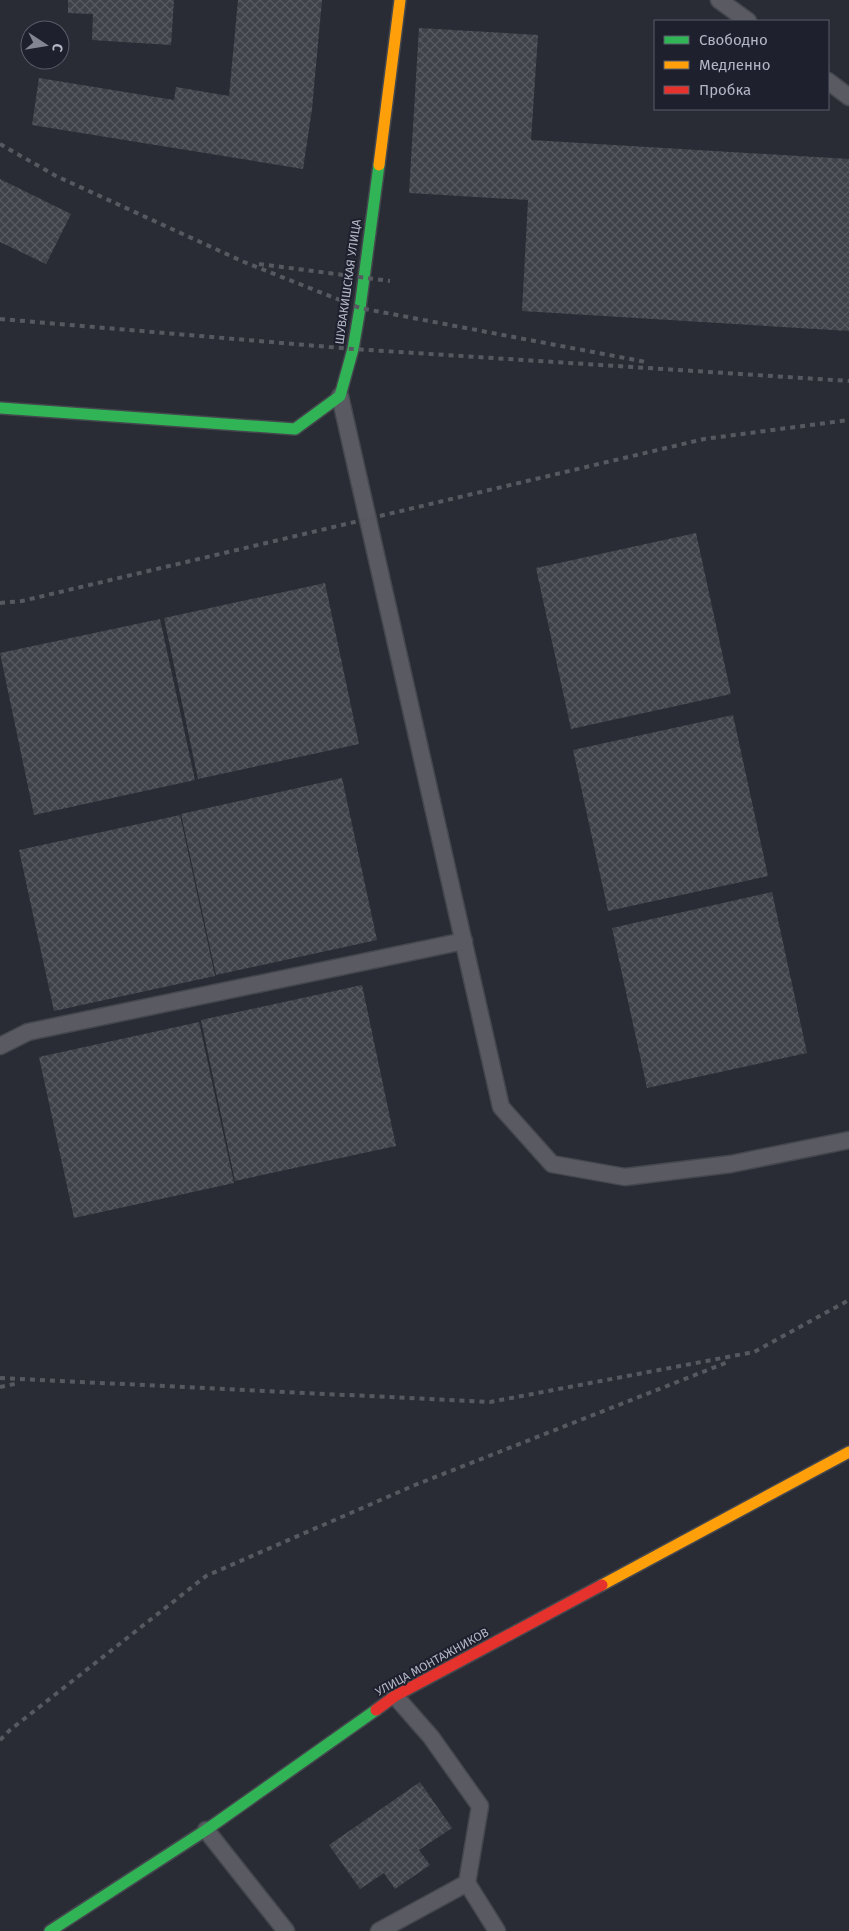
<svg xmlns="http://www.w3.org/2000/svg" width="849" height="1931" font-family="'Fira Sans',sans-serif">
	<style>
		.building { fill: url(#building-cross-hatch) }
		.lines { fill: none; stroke-linecap: round; stroke-linejoin: round }
		.lane-casing { stroke: #45474e; stroke-width: 19 }
		.fast-casing { stroke: #45474e; stroke-width: 14 }
		.slow-casing { stroke: #45474e; stroke-width: 14 }
		.jam-casing { stroke: #45474e; stroke-width: 14 }
		.lane { stroke: #595a62; stroke-width: 16 }
		.fast { stroke: #30b455; stroke-width: 11 }
		.slow { stroke: #ff9f0a; stroke-width: 11 }
		.jam { stroke: #e5322d; stroke-width: 11 }
		.rail { stroke: #585960; stroke-width: 4; stroke-dasharray: 5 5; stroke-linecap: butt }
		.labels { text-anchor: middle; stroke-width: 4; stroke-linejoin: round; paint-order: stroke }
		.street-label { font-size: 12px; fill: #b4b6c5; stroke: #1e202e }
	</style>
	<defs>
		<pattern id="building-cross-hatch" width="8" height="8" patternUnits="userSpaceOnUse" patternTransform="scale(1.25)"><rect width="8" height="8" fill="#40424a"/><path d="M0 0l8 8M0 8l8-8" fill="none" stroke="#595b63"/></pattern>
	</defs>
	<rect width="100%" height="100%" fill="#292c34"/>
	<g class="building">
		<polygon points="68,0 174,0 171,45 92,40 93,14 68,13"/>
		<polygon points="238,0 322,0 312,109 303,169 32,125 39,78 174,100 176,87 229,96"/>
		<polygon points="419,28 538,35 531,140 849,159 849,331 522,311 528,200 409,193"/>
		<polygon points="0,179 71,214 46,264 0,242"/>
		<polygon points="696,533 731,694 571,729 536,568"/>
		<polygon points="325,583 359,744 198,779 164,618"/>
		<polygon points="160,619 195,780 34,815 0,653"/>
		<polygon points="733,715 768,876 608,911 573,750"/>
		<polygon points="342,778 377,940 216,975 181,814"/>
		<polygon points="180,815 215,976 54,1011 19,850"/>
		<polygon points="772,892 807,1053 647,1088 612,928"/>
		<polygon points="362,985 396,1146 235,1181 201,1020"/>
		<polygon points="199,1022 234,1183 74,1218 39,1057"/>
		<polygon points="420,1782 452,1828 419,1850 430,1865 395,1889 384,1873 360,1889 329,1845"/>
	</g>
	<g class="lines">
		<g class="lane-casing">
			<g id="lane">
				<polyline points="719,0 748,21"/>
				<polyline points="828,81 849,97"/>
				<polyline points="340,396 501,1107 552,1164 625,1177 731,1164 849,1140"/>
				<polyline points="0,1046 28,1032 464,941"/>
				<polyline points="395,1696 431,1737 480,1806 467,1883 497,1931"/>
				<polyline points="206,1830 286,1931"/>
				<polyline points="379,1931 467,1883"/>
			</g>
		</g>
		<g class="fast-casing">
			<g id="fast">
				<polyline points="0,408 295,429 340,396 353,349 360,308 379,165"/>
				<polyline points="50,1931 206,1830 376,1710"/>
			</g>
		</g>
		<g class="slow-casing">
			<g id="slow">
				<polyline points="379,165 400,0"/>
				<polyline points="602,1585 849,1452"/>
			</g>
		</g>
		<g class="jam-casing">
			<polyline id="jam" points="376,1710 395,1696 602,1585"/>
		</g>
		<use href="#lane" class="lane"/>
		<use href="#fast" class="fast"/>
		<use href="#slow" class="slow"/>
		<use href="#jam" class="jam"/>
		<g class="rail">
			<polyline points="0,144 56,176 244,262 360,308 646,362"/>
			<polyline points="259,264 390,281"/>
			<polyline points="0,319 353,349 849,381"/>
			<polyline points="0,603 22,601 704,439 849,420"/>
			<polyline points="0,1378 490,1402 754,1352 849,1300"/>
			<polyline points="0,1387 19,1383"/>
			<polyline points="0,1740 10,1730 206,1576 415,1485 728,1362"/>
		</g>
	</g>
	<g class="labels">
		<g class="street-label">
			<text transform="translate(348 282) rotate(-82)" y="4">ШУВАКИШСКАЯ УЛИЦА</text>
			<text transform="translate(432 1662) rotate(-29)" y="4">УЛИЦА МОНТАЖНИКОВ</text>
		</g>
	</g>
	<rect x="654" y="20" width="175" height="90" fill="#1e202e" stroke="#5a5c6a"/>
	<rect x="664" y="36" width="25" height="8" fill="#30b455" stroke="#5a5c6a"/>
	<text x="699" y="45" font-size="15" fill="#b4b6c5">Свободно</text>
	<rect x="664" y="61" width="25" height="8" fill="#ff9f0a" stroke="#5a5c6a"/>
	<text x="699" y="70" font-size="15" fill="#b4b6c5">Медленно</text>
	<rect x="664" y="86" width="25" height="8" fill="#e5322d" stroke="#5a5c6a"/>
	<text x="699" y="95" font-size="15" fill="#b4b6c5">Пробка</text>
	<g transform="translate(45 45) rotate(102)"><circle r="24" fill="#1e202e" stroke="#5a5c6a"/>
	<path d="M0-4L9 19L0 12L-9 19Z" fill="#838692"/>
	<text y="-8" font-size="14" font-weight="bold" text-anchor="middle" fill="#b4b6c5">С</text>
	</g>
</svg>
